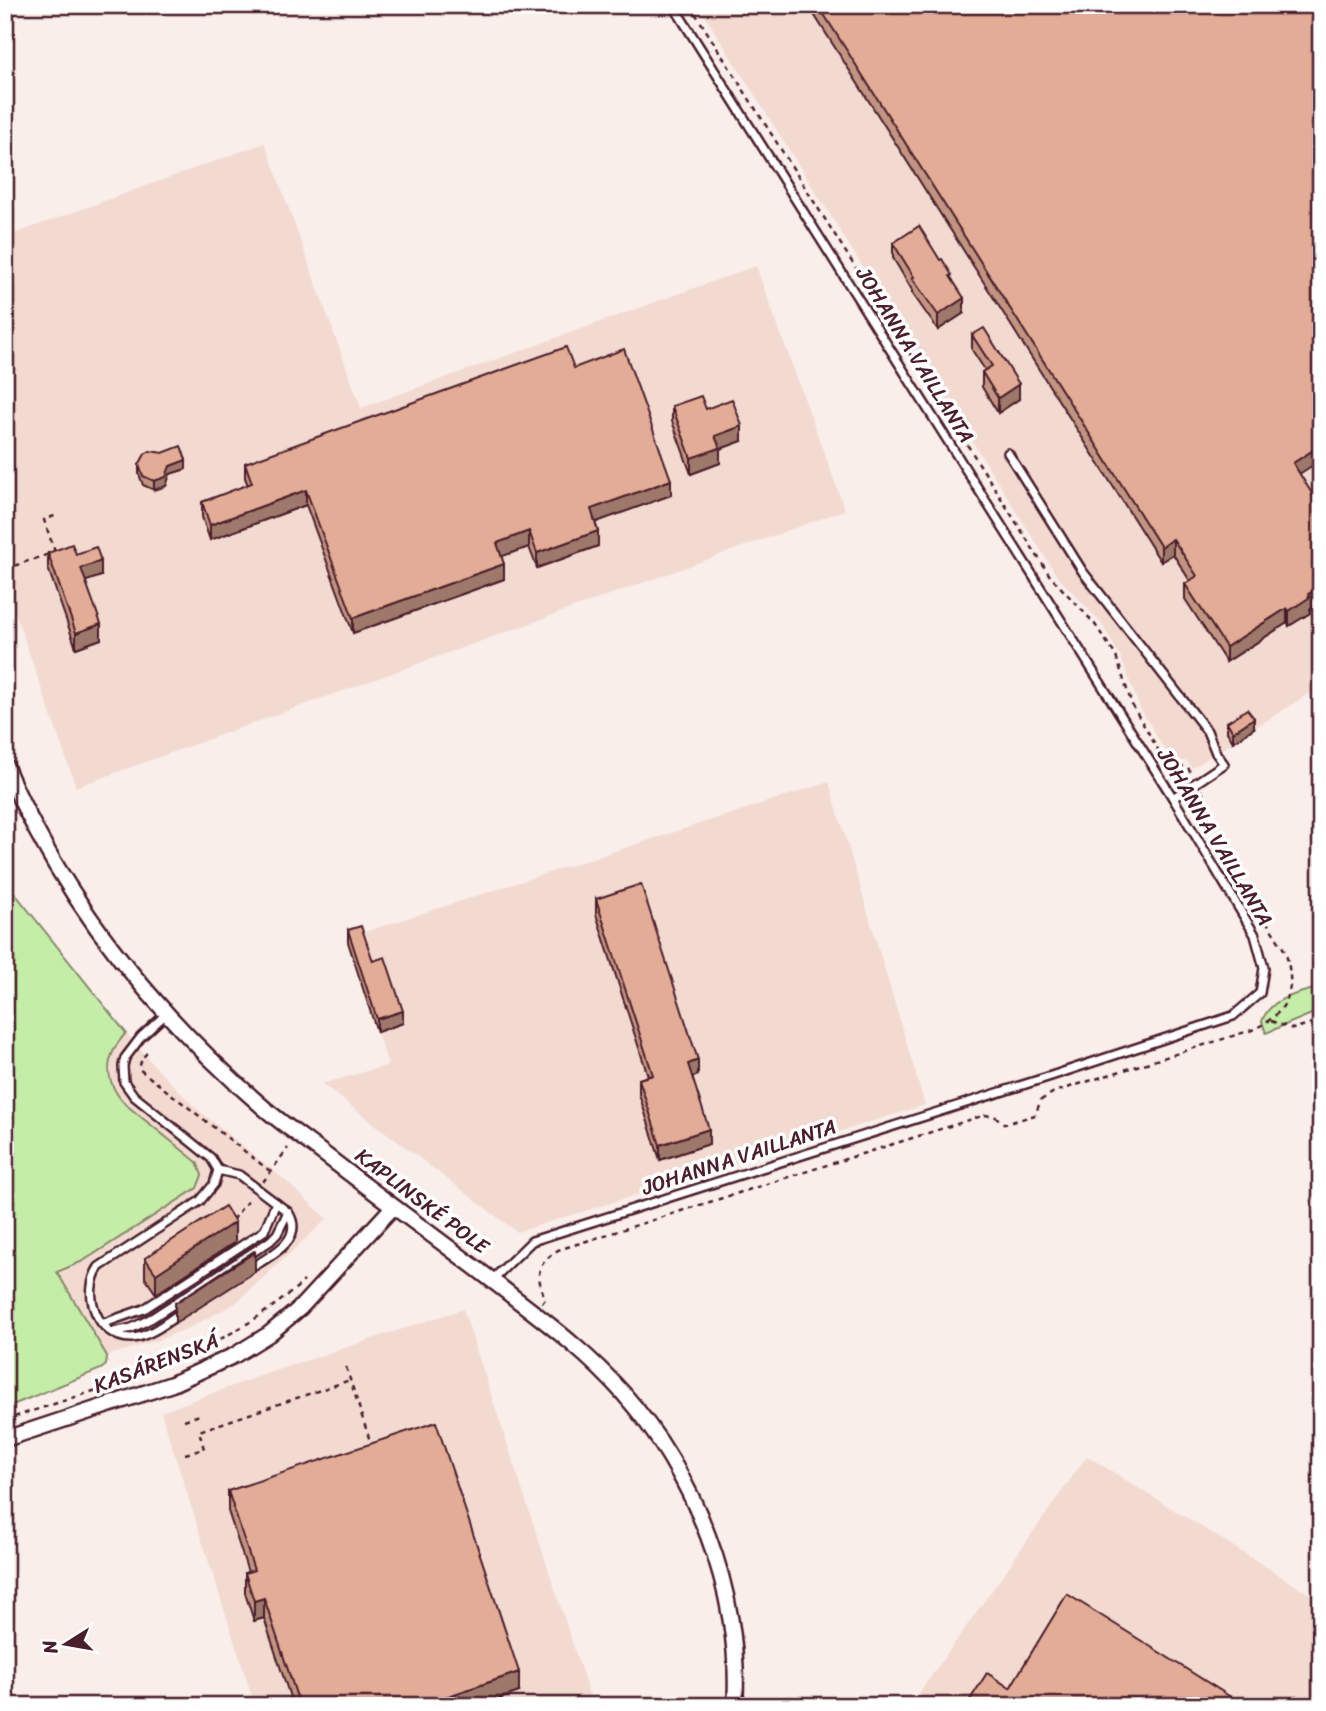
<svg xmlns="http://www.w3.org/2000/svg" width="1326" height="1711" font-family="Sriracha,sans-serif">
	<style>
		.built { fill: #f2dad1 }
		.green { fill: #c4eda8; stroke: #87866a; stroke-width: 2 }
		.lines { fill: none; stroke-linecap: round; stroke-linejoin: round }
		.service-casing { stroke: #4a1f2b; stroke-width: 12 }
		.minor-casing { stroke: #4a1f2b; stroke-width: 19 }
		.path { stroke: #4a1f2b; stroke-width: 2.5; stroke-dasharray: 5 5; stroke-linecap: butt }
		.service { stroke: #fff; stroke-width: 7 }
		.minor { stroke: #fff; stroke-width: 14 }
		.wall { fill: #c29482; stroke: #4a1f2b; stroke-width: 2 }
		.shaded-wall { fill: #9e786a; stroke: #4a1f2b; stroke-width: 2 }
		.building { fill: #e2ac97; stroke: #4a1f2b; stroke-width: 2 }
		.labels { text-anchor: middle; stroke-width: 7; stroke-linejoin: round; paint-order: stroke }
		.street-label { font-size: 21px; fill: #4a1f2b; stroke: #fff }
	</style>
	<rect width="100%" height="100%" fill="#f9eeea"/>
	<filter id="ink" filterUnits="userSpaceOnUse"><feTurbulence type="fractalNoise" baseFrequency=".0143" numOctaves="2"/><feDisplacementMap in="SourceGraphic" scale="14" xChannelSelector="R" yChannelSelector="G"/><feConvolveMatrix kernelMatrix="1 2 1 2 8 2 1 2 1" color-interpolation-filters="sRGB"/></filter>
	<g filter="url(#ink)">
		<g class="built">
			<polygon points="698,5 1321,5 1321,686 1192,768 1187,761 1174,761 1169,757 1140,708 1120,656 1101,623 1057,576"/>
			<polygon points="265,143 361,408 756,266 845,510 76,787 5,584 5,237"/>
			<polygon points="829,782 925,1105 517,1232 322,1084 388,1065 346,938"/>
			<polygon points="5,881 135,1044 162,1074 197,1109 285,1180 327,1219 236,1303 191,1327 158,1340 107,1356 5,1182"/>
			<polygon points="463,1309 593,1706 255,1706 161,1412 268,1373"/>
			<polygon points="1087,1456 1321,1601 1321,1706 910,1706"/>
		</g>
		<g class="green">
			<path d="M5,881L126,1033C104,1057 103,1080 125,1104L197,1162L202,1175L197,1188L83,1261L57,1272L107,1356L106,1365L101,1369L5,1408Z"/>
			<path d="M1321,987V1010L1266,1033L1262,1021C1271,997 1297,994 1321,987Z"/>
		</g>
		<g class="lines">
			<g class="service-casing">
				<g id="service">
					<polyline points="1008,453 1083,572 1207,731 1216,753 1224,764 1173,798"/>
					<path d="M166,1014L141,1037L125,1058L123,1066L124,1082L134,1096L211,1158L218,1170L214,1184L200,1201L99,1267C81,1293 97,1338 131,1338C149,1337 166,1323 180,1313"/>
					<path d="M218,1170L239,1175L288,1212C306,1240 270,1256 249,1269"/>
					<polyline points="492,1280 532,1241 1051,1076 1233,1016 1260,993 1264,968 1255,935 1173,798 673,5"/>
					<polyline points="104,1323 144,1309 264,1231 276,1203"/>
					<polyline points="114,1332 132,1328 152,1318 270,1241 277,1234 288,1212"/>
				</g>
			</g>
			<g class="minor-casing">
				<g id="minor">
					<path d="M5,765C62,900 154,1013 264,1108C284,1125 307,1141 328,1157C390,1205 454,1250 516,1299C554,1328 591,1357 623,1393C660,1435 688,1483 708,1536C728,1588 739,1649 735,1706"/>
					<polyline points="5,1439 172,1384 235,1355 269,1334 300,1308 393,1207"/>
				</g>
			</g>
			<g class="path">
				<polyline points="690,5 1050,576 1094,623 1116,656 1132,705 1163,758 1174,765 1188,767 1190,772"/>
				<polyline points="55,552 44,520 57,515"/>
				<polyline points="5,569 49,554"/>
				<polyline points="1271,1021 1293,1029 1321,1020"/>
				<polyline points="147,1053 142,1058 139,1069 270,1171"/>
				<polyline points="263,1182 288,1148"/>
				<polyline points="232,1220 250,1198"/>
				<path d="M542,1303L545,1299C536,1273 535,1266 558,1250L985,1115L996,1117L1005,1124L1035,1115L1041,1100L1054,1092L1252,1030C1289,1013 1297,990 1285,951L1207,828L1204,816L1206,799L1201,790"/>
				<polyline points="346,1367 371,1444"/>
				<path d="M5,1420C109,1385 221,1357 304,1281"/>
				<polyline points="184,1420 200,1415"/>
				<polyline points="185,1454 204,1449 199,1431 350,1380"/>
			</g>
			<use href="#service" class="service"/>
			<use href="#minor" class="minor"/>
		</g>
		<g class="wall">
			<polygon points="808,5 1321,5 1300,474 1310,613 1289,626 1287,623 1226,662 1185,599 1185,584 1190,581 1173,554 1161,562"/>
			<polygon points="893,243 952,279 964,313 938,330 912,293 912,290 893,258"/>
			<polygon points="972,335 1019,399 998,413 982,387 982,372 985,370 972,350"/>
			<polygon points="574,368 671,495 595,522 598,546 537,568 529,547 501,556 504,579 353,633 306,505 210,540 202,517 202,502 248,485 245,478 245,463"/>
			<polygon points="672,406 706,409 742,441 720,449 720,463 691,474 672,421"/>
			<polygon points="139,465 186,469 170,474 166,486 154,490 143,485 139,474"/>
			<polygon points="48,553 76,554 101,576 85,581 101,639 76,648 48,568"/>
			<polygon points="1227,722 1254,728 1233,742 1227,732"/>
			<polygon points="596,899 698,1075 692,1077 709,1144 660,1160 639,1094 639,1079 648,1076 596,914"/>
			<polygon points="348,930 373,961 403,1023 377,1032 348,942"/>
			<polygon points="235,1242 156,1294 145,1278 145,1258"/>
			<polygon points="228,1491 519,1692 479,1706 293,1706 264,1618 254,1621 245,1593 245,1573 248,1572 228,1511"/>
		</g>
		<g class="shaded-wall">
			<polygon points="964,298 964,313 938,330 938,315"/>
			<polygon points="1019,384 1019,399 998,413 998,398"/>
			<polygon points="742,426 742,441 720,449 720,463 691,474 691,458 715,436"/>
			<polygon points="1321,445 1321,460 1293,478 1293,463"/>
			<polygon points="186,460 186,469 170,474 166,486 154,490 154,481 170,466"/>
			<polygon points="671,480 671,495 591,524 591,509"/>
			<polygon points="306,490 306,505 210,540 210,525"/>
			<polygon points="529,531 529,547 497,558 497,543"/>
			<polygon points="598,531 598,546 537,568 537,553"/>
			<polygon points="1173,539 1173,554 1161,562 1161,547"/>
			<polygon points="101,561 101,576 81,583 81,568"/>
			<polygon points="504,564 504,579 353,633 353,618"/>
			<polygon points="1321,587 1321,602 1310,609 1310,613 1289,626 1289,611 1308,594"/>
			<polygon points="1287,608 1287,623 1226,662 1226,647"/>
			<polygon points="101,624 101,639 76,648 76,633"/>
			<polygon points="1254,718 1254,728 1233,742 1233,732"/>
			<polygon points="403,1011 403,1023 377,1032 377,1019"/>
			<polygon points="698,1060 698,1075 688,1079 688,1064"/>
			<polygon points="709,1129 709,1144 660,1160 660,1145"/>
			<polygon points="235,1222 235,1242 156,1294 156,1274"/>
			<polygon points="255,1252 255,1272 175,1323 175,1303"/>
			<polygon points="264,1598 264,1618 254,1621 254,1601"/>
			<polygon points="519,1672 519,1692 479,1706 419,1706"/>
		</g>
		<g class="building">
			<polygon points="818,5 1321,5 1321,445 1293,463 1316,500 1321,497 1321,587 1308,594 1310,597 1289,611 1287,608 1226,647 1185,584 1197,576 1173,539 1161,547"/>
			<polygon points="919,226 940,260 942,259 952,275 950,276 964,298 938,315 912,278 914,277 893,243"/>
			<polygon points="984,328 1019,384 998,398 982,372 992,366 972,335"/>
			<polygon points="566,347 574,368 624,349 671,480 591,509 598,531 537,553 529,531 497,543 504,564 353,618 306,490 210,525 202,502 252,483 245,463"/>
			<polygon points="701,396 706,409 732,399 742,426 715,436 720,448 691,458 672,406"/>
			<polygon points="181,446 186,460 170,466 166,477 154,481 143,476 139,465 145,454 150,451 163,453"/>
			<polygon points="72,544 76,554 96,547 101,561 81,568 101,624 76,633 48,553"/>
			<polygon points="1247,709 1254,718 1233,732 1227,722"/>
			<polygon points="641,884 698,1060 688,1064 709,1129 660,1145 639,1079 653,1075 596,899"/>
			<polygon points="361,926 373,961 385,957 403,1011 377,1019 348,930"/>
			<polygon points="225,1206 235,1222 156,1274 145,1258"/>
			<polygon points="254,1251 255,1252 175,1303"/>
			<polygon points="436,1422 519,1672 419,1706 300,1706 264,1598 254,1601 245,1573 254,1570 228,1491"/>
			<polygon points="1067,1594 1245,1706 966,1706 987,1673 1010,1688"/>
		</g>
	</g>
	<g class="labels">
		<g class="street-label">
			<text transform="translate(915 355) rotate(58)" y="7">JOHANNA VAILLANTA</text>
			<text transform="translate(1215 837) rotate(59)" y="7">JOHANNA VAILLANTA</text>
			<text transform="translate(739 1157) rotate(-18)" y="7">JOHANNA VAILLANTA</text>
			<text transform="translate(422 1201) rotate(37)" y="7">KAPLINSKÉ POLE</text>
			<text transform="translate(156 1363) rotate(-21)" y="7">KASÁRENSKÁ</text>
		</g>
	</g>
	<rect width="1326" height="1711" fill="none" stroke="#fff" stroke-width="28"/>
	<rect x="14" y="14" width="1298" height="1683" fill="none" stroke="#4a1f2b" stroke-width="2.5" filter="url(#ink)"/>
	<g transform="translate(66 1644) rotate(259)" stroke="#ffffff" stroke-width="5" paint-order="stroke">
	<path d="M0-5L12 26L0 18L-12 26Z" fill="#4a1f2b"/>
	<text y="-10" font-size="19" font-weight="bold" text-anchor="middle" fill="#4a1f2b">N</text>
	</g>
</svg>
